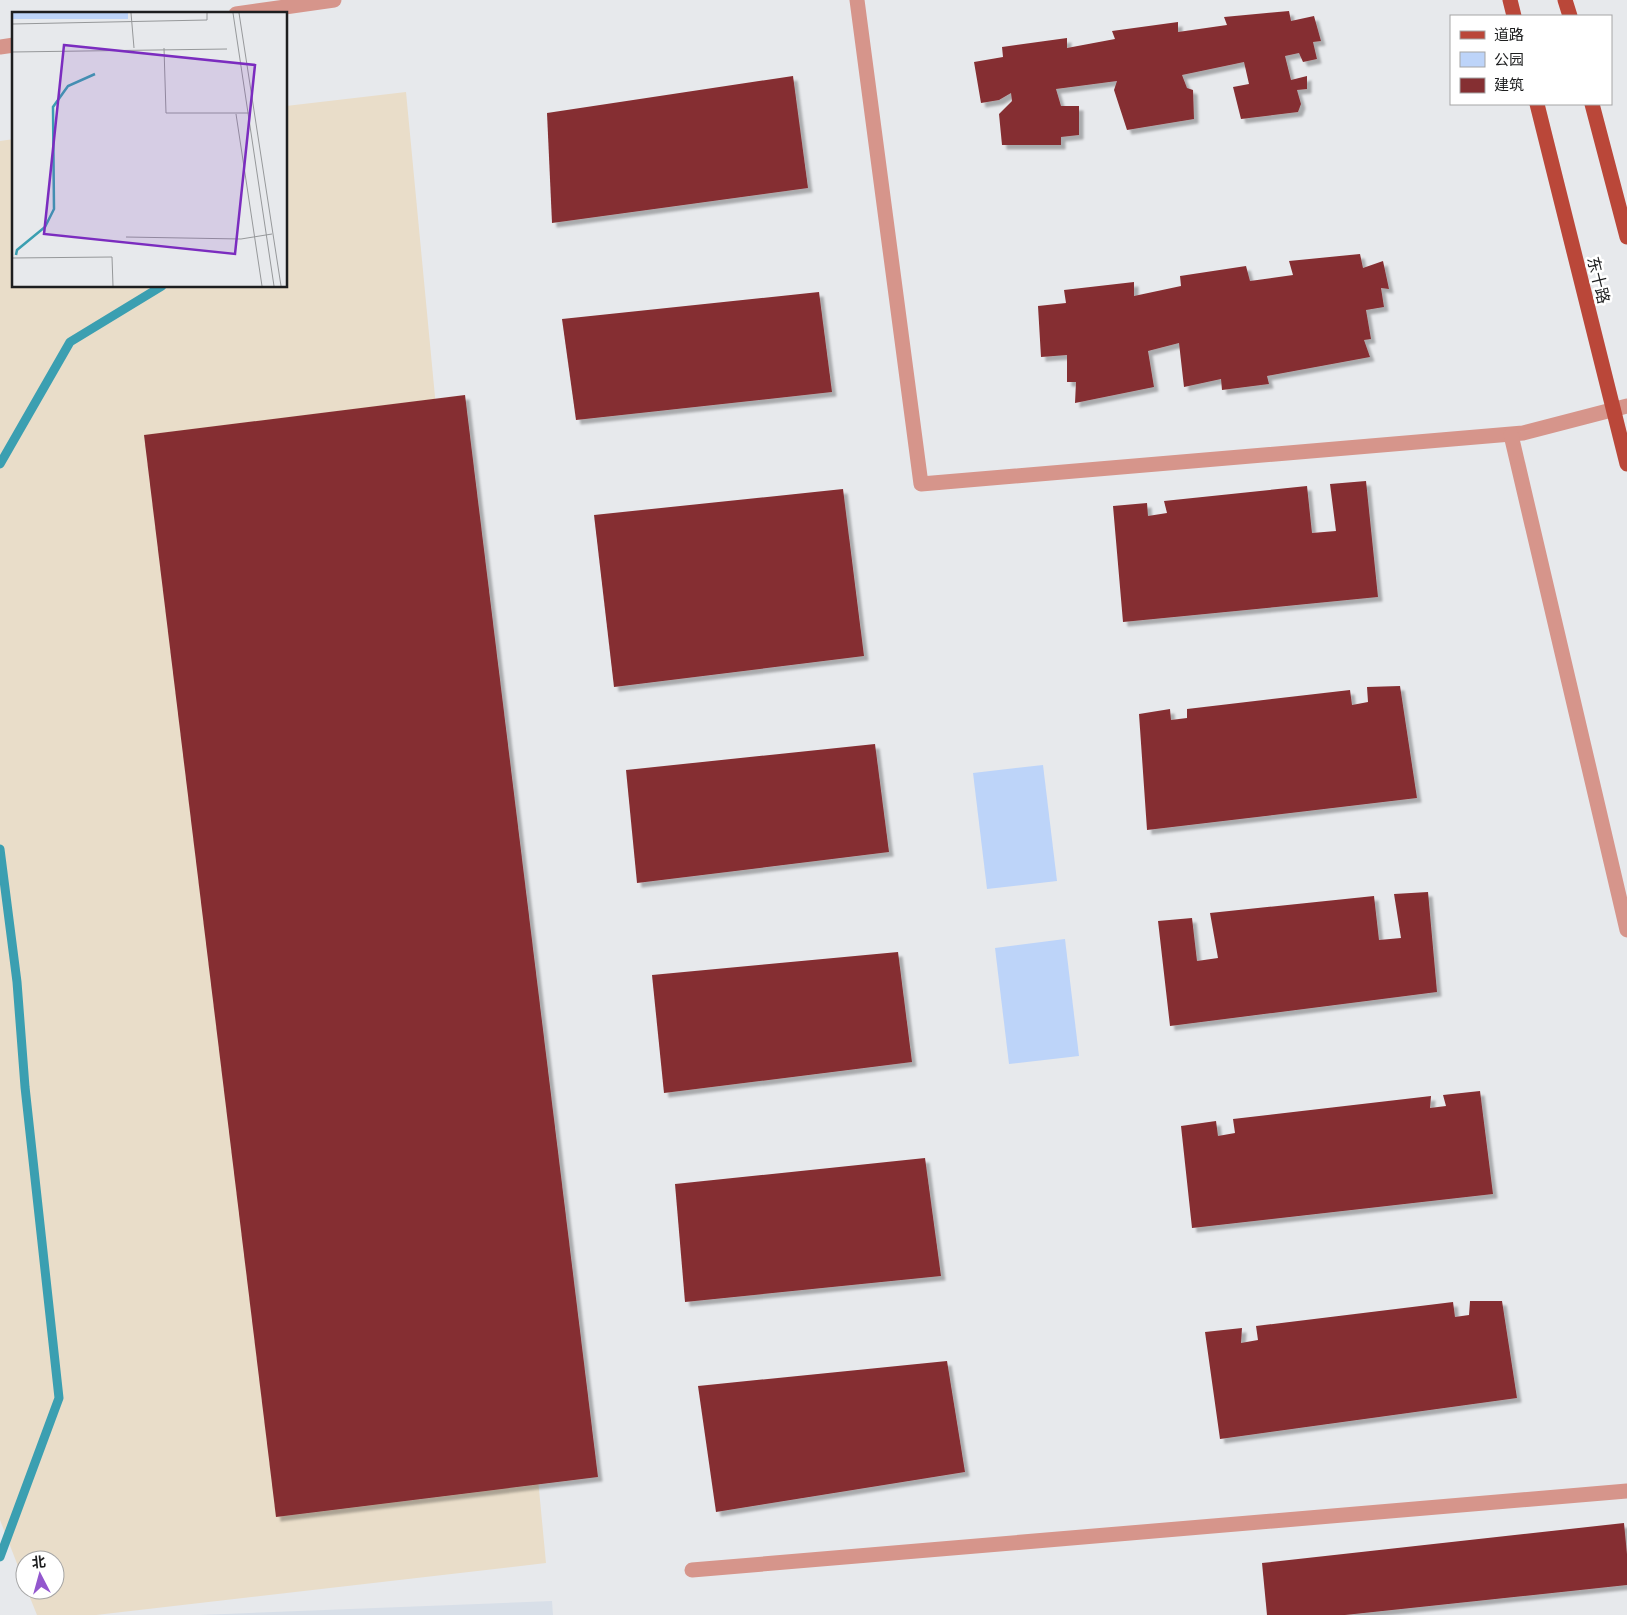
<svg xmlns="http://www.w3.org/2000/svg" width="1627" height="1615" font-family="Helvetica,'Noto Sans SC',sans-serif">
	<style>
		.industrial { fill: #e9ddc9 }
		.built { fill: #d8dfe8 }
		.green { fill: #bdd4f9 }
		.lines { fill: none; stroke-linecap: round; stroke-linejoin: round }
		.stream { stroke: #3b9fb1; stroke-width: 9 }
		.building { fill: #852f32; filter: url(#shadow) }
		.service { stroke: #d6958b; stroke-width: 15 }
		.minor { stroke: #d6958b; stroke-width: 15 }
		.primary { stroke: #ba4739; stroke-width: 15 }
		.labels { text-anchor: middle; stroke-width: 5; stroke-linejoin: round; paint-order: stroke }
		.street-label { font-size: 16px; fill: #1d1e1f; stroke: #fff }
		.inset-river { fill: none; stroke: #3b9fb1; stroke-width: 2.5 }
		.inset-road { fill: none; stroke: #96989a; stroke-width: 1 }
		.view { fill: #7b2cbf; fill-opacity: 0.15; stroke: #7b2cbf; stroke-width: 2.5 }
		.inset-edge { fill: none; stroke: #1d1e1f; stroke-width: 2.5 }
	</style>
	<defs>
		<filter id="shadow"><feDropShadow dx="4.5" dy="4.5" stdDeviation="1" flood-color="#0004"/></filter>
	</defs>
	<rect width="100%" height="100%" fill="#e7e9ec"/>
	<polygon class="industrial" points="406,92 546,1563 96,1615 37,1615 27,1590 55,1590 55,1560 25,1560 25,1584 0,1520 0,141 14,139 14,286 286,286 286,106"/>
	<polygon class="built" points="552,1601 553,1615 200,1615"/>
	<g class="green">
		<polygon points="1043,765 1057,881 987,889 973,773"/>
		<polygon points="1065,939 1079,1056 1009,1064 995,948"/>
	</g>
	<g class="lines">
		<g class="stream">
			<polyline points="0,464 70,342 162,286"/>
			<polyline points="0,849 17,982 25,1087 59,1398 0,1557"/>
		</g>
	</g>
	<g class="building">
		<polygon points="1289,11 1291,21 1314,16 1321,41 1313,42 1317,59 1303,62 1299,53 1285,56 1291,80 1307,76 1307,89 1297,90 1301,104 1298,112 1241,119 1233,87 1249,84 1244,62 1182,75 1187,88 1193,90 1194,119 1127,130 1114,90 1117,81 1056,89 1061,106 1079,106 1079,135 1061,137 1061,145 1002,145 999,114 1012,101 1011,93 999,100 981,103 974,62 1003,57 1002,47 1067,38 1067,48 1115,39 1112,31 1178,22 1178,32 1227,25 1224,17"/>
		<polygon points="793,76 808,188 552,223 547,113"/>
		<polygon points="1360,254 1363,268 1383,261 1389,289 1381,288 1384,307 1366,310 1371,339 1364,340 1370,357 1267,376 1269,384 1222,390 1221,379 1184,387 1179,343 1148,351 1154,387 1075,403 1076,382 1067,382 1067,355 1041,357 1038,306 1066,303 1064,290 1134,282 1134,296 1181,286 1180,276 1246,266 1250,281 1293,275 1289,261"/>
		<polygon points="819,292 832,392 576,420 562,319"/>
		<polygon points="465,395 598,1477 276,1517 144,435"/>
		<polygon points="1366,481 1378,597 1123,622 1113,506 1147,503 1148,516 1167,513 1164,501 1307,486 1312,533 1336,531 1330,484"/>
		<polygon points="843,489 864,656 614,687 594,515"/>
		<polygon points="1400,686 1417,798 1147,830 1139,714 1170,709 1171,720 1187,718 1187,709 1350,690 1352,705 1368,702 1367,687"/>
		<polygon points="875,744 889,852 637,883 626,770"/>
		<polygon points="1428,892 1437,992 1170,1026 1158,921 1192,918 1197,961 1218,958 1210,913 1374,896 1379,940 1401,938 1394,894"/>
		<polygon points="898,952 912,1062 664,1093 652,975"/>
		<polygon points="1480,1091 1493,1194 1192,1228 1181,1126 1216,1121 1218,1136 1235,1133 1233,1119 1431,1096 1430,1108 1446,1106 1443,1095"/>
		<polygon points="925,1158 941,1276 685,1302 675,1184"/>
		<polygon points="1470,1301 1502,1301 1517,1398 1220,1439 1205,1332 1242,1328 1241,1343 1258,1340 1256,1326 1453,1302 1455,1317 1469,1315"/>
		<polygon points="947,1361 965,1472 716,1512 698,1386"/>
		<polygon points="1624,1523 1627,1554 1627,1585 1345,1615 1267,1615 1262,1563"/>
	</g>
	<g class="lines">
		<g class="service">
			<polyline points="857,0 921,484 1523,433 1627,406"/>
			<polyline points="692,1570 1627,1491"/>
		</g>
		<g class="minor">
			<polyline points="236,14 334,0"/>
			<polyline points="0,47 14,45"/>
			<polyline points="1511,435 1627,930"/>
		</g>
		<g class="primary">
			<polyline points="1510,0 1514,16"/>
			<polyline points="1565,0 1570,16"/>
			<polyline points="1537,104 1627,464"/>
			<polyline points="1592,104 1627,237"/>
		</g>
	</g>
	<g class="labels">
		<g class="street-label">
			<text transform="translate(1599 280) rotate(76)" y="6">东十路</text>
		</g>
	</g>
	<g transform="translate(12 12)">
		<rect width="275" height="275" fill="#e7e9ec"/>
		<path d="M0,1H116V7H0Z" fill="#bdd4f9"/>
		<path class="inset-river" d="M4,243L5,238L33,215L42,197L41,95L56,74L83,62"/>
		<path class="inset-road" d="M119,1L122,36M221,1L262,274M227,1L269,274M0,12L195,8V1M152,36L154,101H237M0,40L215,37M224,102L250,274M114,225L229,227L260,222M0,246L100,245L101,274"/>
		<path class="view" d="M52,33L243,53L223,242L32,222Z"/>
		<rect width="275" height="275" class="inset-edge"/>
	</g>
	<rect x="1450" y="15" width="162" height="90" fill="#ffffff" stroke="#a5a5a5"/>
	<rect x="1460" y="31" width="25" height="8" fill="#ba4739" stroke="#a5a5a5"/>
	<text x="1494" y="40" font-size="15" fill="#1d1e1f">道路</text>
	<rect x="1460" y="52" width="25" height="15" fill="#bdd4f9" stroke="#a5a5a5"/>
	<text x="1494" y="65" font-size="15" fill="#1d1e1f">公园</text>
	<rect x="1460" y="78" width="25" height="15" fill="#852f32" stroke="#a5a5a5"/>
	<text x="1494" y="90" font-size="15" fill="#1d1e1f">建筑</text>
	<g transform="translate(40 1575) rotate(354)"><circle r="24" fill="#ffffff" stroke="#a5a5a5"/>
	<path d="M0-4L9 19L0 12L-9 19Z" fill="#9357ce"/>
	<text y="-8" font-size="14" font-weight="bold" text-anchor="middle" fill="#1d1e1f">北</text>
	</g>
</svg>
